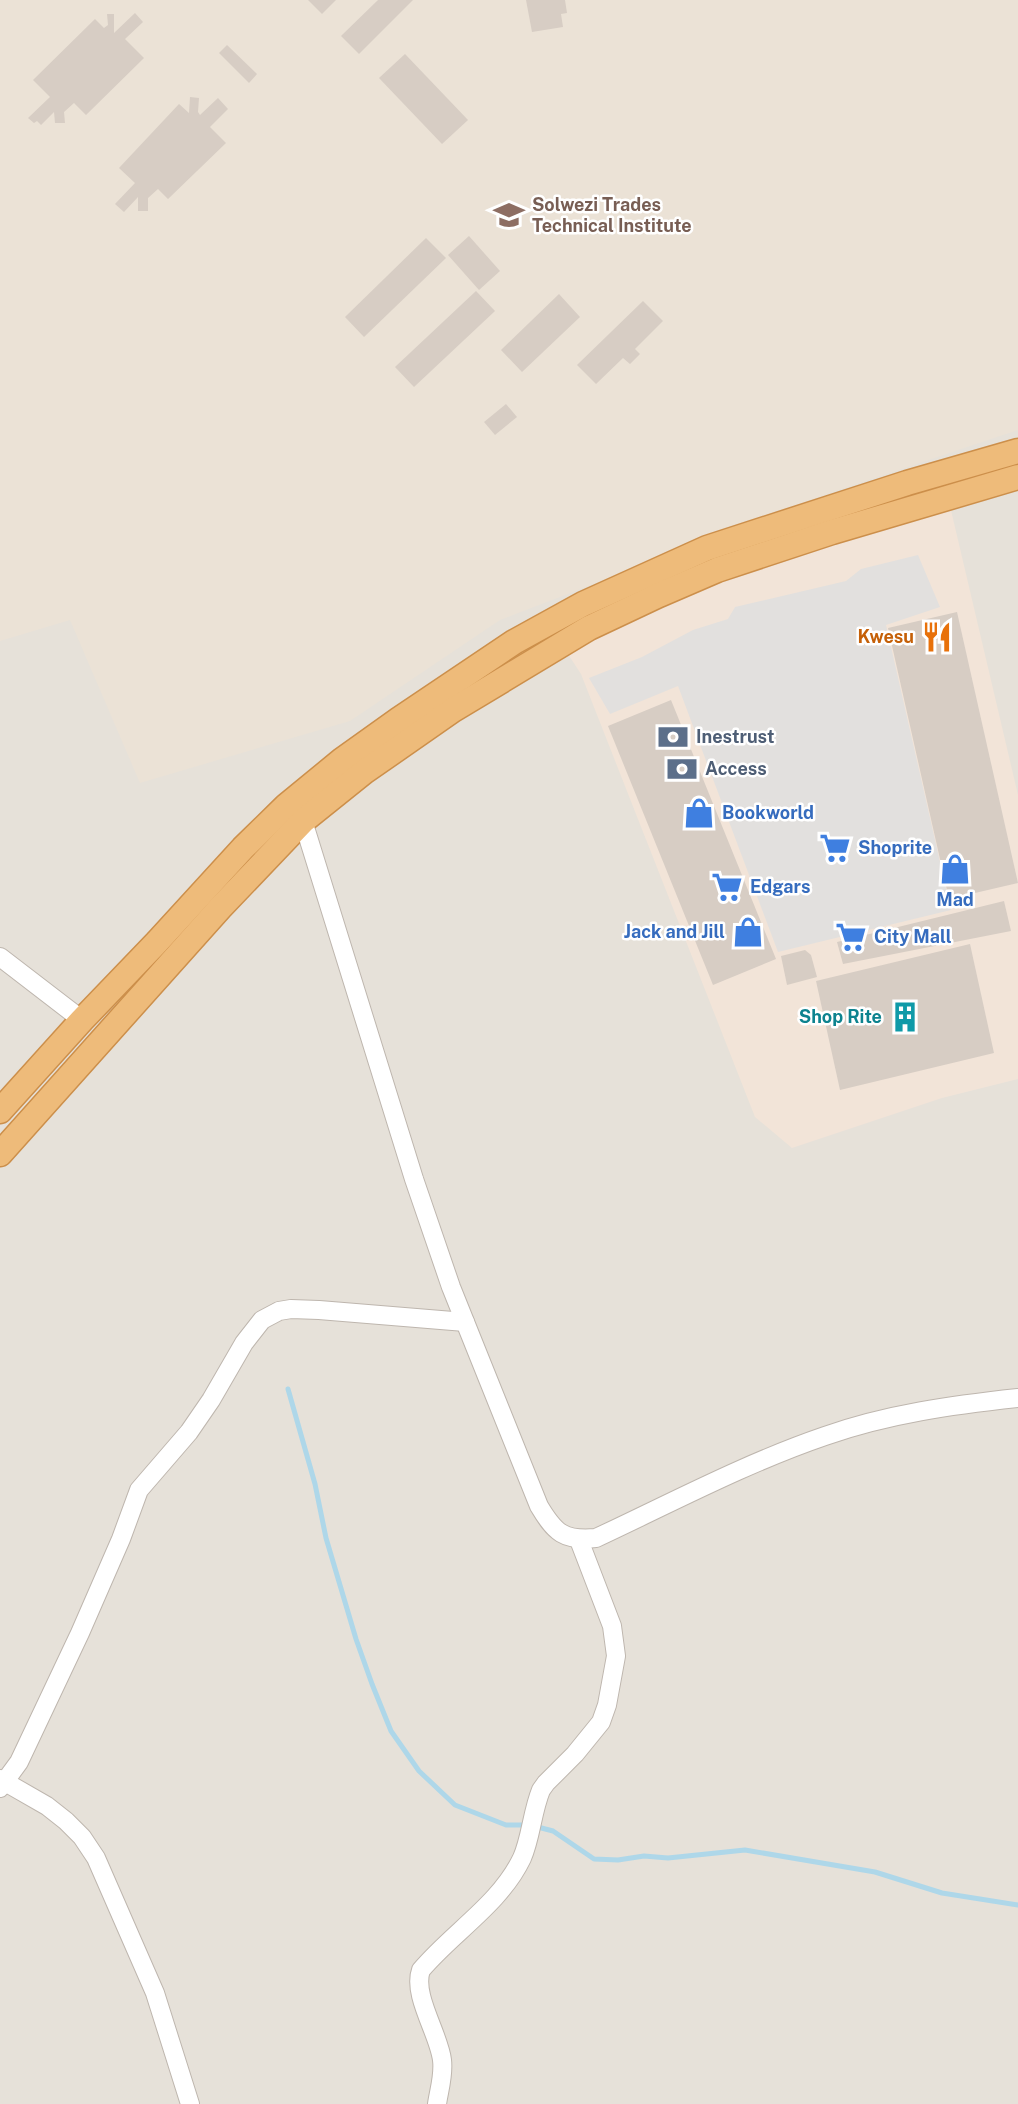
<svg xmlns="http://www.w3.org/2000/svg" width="1018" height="2104" font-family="'Public Sans',sans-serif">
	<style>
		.residential { fill: #e6e1d9 }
		.commercial { fill: #f2e4d8 }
		.education { fill: #ebe2d6 }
		.parking { fill: #e2e0de }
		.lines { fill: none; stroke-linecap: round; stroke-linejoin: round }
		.stream { stroke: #aed7e9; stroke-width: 5 }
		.building { fill: #d7cdc4 }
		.minor-casing { stroke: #beb6ae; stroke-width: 20 }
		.highway-casing { stroke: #cc8f4b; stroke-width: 27 }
		.minor { stroke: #fff; stroke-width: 18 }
		.highway { stroke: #eebb7a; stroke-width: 24 }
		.labels { text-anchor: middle; stroke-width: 5; stroke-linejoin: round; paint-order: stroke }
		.education-label { font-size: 18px; font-weight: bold; fill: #785e54; stroke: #fff; text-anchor: start }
		.food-label { font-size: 18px; font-weight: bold; fill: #c56008; stroke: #fff; text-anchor: end }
		.service-label { font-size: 18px; font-weight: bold; fill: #4e5e75; stroke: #fff; text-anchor: start }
		.shop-label { font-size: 18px; font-weight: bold; fill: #366cbe; stroke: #fff; text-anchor: start }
		.culture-label { font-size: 18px; font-weight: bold; fill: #0d838f; stroke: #fff; text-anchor: end }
	</style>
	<rect width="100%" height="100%" fill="#f3efea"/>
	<rect class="residential" x="0" y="0" width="1018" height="2104"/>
	<polygon class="commercial" points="950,506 1018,795 1018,1079 942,1098 792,1148 755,1117 581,674 562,645 752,566"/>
	<polygon class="education" points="0,0 1018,0 1018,430 830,493 500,620 350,721 140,783 70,620 0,641"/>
	<polygon class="parking" points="918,555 940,607 886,625 951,910 778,952 678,686 610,714 589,678 642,657 693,630 728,619 735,607 846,581 861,569"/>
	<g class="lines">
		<polyline class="stream" points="288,1389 315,1484 326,1538 356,1639 372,1684 391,1731 419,1771 455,1805 506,1825 530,1825 553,1831 594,1859 618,1860 644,1856 668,1858 745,1850 875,1872 942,1893 1018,1905"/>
	</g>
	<g class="building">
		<polygon points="308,0 336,0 322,14"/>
		<polygon points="378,0 413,0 359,54 341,36"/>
		<polygon points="526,0 565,0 567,13 561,14 563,27 532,32"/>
		<polygon points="135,13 143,22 125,39 144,58 86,115 74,103 64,112 65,123 55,123 54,112 41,125 37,121 34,123 28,118 50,97 33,80 95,19 104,28 108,25 107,14 114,14 114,33"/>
		<polygon points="227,45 257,74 249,83 219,53"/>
		<polygon points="405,54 468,120 442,144 379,78"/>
		<polygon points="190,97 199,98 198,112 200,115 218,98 228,109 210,127 226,143 168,199 158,189 148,198 148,211 138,211 138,197 124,212 115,204 135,183 119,168 179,104 189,113"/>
		<polygon points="469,236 500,271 479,290 448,255"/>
		<polygon points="426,238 446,258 364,337 345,317"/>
		<polygon points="476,291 495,311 414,387 395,367"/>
		<polygon points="559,294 580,317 522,372 501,350"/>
		<polygon points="643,301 663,321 635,349 640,354 630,364 623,358 596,384 577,365"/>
		<polygon points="506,404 517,417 495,435 484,422"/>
		<polygon points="957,612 1018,883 949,899 888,628"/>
		<polygon points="671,700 776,959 713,985 608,726"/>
		<polygon points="1004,901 1011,931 843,964 837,942"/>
		<polygon points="970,944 994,1053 840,1090 816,981"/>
		<polygon points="805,950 811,955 817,977 787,985 781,956"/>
	</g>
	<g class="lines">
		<g class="minor-casing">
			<g id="minor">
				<path d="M303,821L414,1179L451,1287L539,1506C555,1533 564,1541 596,1538C671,1503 746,1463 825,1436C887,1414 953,1405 1018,1398"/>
				<polyline points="0,957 82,1020"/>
				<polyline points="0,1779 47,1806 66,1821 82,1837 96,1858 155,1993 190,2104"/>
				<polyline points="0,1788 19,1762 80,1633 121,1539 139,1490 189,1432 211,1400 244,1343 262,1320 279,1311 291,1309 319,1310 465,1322"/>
				<path d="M437,2104C439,2090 444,2075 442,2060C439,2034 412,1995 421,1970C453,1932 500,1904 522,1858C531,1838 532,1812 541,1790L546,1783L575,1754L601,1722L607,1705L616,1656L612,1626L579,1540"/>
			</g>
		</g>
		<g class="highway-casing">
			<g id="highway">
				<polyline points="0,1111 82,1020 157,942 243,848 286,806 342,760 398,720 514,642 583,604 707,548 907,483 1018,451"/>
				<polyline points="0,1154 220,908 303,821 364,772 453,710 589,628 659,595 717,570 832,532 1018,477"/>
			</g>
		</g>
		<use href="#minor" class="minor"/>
		<use href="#highway" class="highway"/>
	</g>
	<defs>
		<g id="university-bare" transform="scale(2.415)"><path d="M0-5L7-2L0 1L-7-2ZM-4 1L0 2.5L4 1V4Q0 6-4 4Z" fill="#8d6e63" stroke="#fff" stroke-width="2.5" paint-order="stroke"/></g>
		<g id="restaurant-bare" transform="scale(2.415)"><path d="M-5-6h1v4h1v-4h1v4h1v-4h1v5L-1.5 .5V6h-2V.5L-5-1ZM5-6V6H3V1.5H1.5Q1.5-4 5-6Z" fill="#e8710a" stroke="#fff" stroke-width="2.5" paint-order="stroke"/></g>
		<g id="bank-bare" transform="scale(2.415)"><path d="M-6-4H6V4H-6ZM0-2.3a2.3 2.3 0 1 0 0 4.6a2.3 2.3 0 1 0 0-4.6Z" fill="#5c6f8a" stroke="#fff" stroke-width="2.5" paint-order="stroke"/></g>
		<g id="shop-bare" transform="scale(2.415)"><path d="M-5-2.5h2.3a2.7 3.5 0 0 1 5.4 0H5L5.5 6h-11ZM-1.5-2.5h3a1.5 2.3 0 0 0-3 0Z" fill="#3f7fe0" stroke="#fff" stroke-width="2.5" paint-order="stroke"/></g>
		<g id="supermarket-bare" transform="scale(2.415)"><path d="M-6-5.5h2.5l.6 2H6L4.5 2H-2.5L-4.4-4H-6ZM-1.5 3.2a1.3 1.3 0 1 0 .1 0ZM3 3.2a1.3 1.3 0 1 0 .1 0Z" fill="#3f7fe0" stroke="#fff" stroke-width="2.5" paint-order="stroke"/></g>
		<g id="building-bare" transform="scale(2.415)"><path d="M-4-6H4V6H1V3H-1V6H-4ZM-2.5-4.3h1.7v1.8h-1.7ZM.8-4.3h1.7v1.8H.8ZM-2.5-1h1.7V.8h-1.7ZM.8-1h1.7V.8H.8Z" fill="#0f9aa8" stroke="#fff" stroke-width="2.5" paint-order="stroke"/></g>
	</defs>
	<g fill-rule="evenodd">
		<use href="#university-bare" x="509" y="215"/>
		<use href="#restaurant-bare" x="937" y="637"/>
		<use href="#bank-bare" x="673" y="737"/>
		<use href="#bank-bare" x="682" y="769"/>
		<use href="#shop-bare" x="699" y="813"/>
		<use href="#supermarket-bare" x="835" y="848"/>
		<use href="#shop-bare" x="955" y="869"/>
		<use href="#supermarket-bare" x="727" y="887"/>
		<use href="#shop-bare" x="748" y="932"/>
		<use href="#supermarket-bare" x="851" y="937"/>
		<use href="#building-bare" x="905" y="1017"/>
	</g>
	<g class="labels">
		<g class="education-label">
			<text x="532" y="211">Solwezi Trades<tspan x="532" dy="21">Technical Institute</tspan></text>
		</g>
		<g class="food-label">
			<text x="914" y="643">Kwesu</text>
		</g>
		<g class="service-label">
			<text x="696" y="743">Inestrust</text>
			<text x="705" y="775">Access</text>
		</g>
		<g class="shop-label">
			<text x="722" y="819">Bookworld</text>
			<text x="858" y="854">Shoprite</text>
			<text x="750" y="893">Edgars</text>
			<text x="955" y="906" text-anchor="middle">Mad</text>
			<text x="725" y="938" text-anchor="end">Jack and Jill</text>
			<text x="874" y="943">City Mall</text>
		</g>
		<g class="culture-label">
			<text x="882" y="1023">Shop Rite</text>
		</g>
	</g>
</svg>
